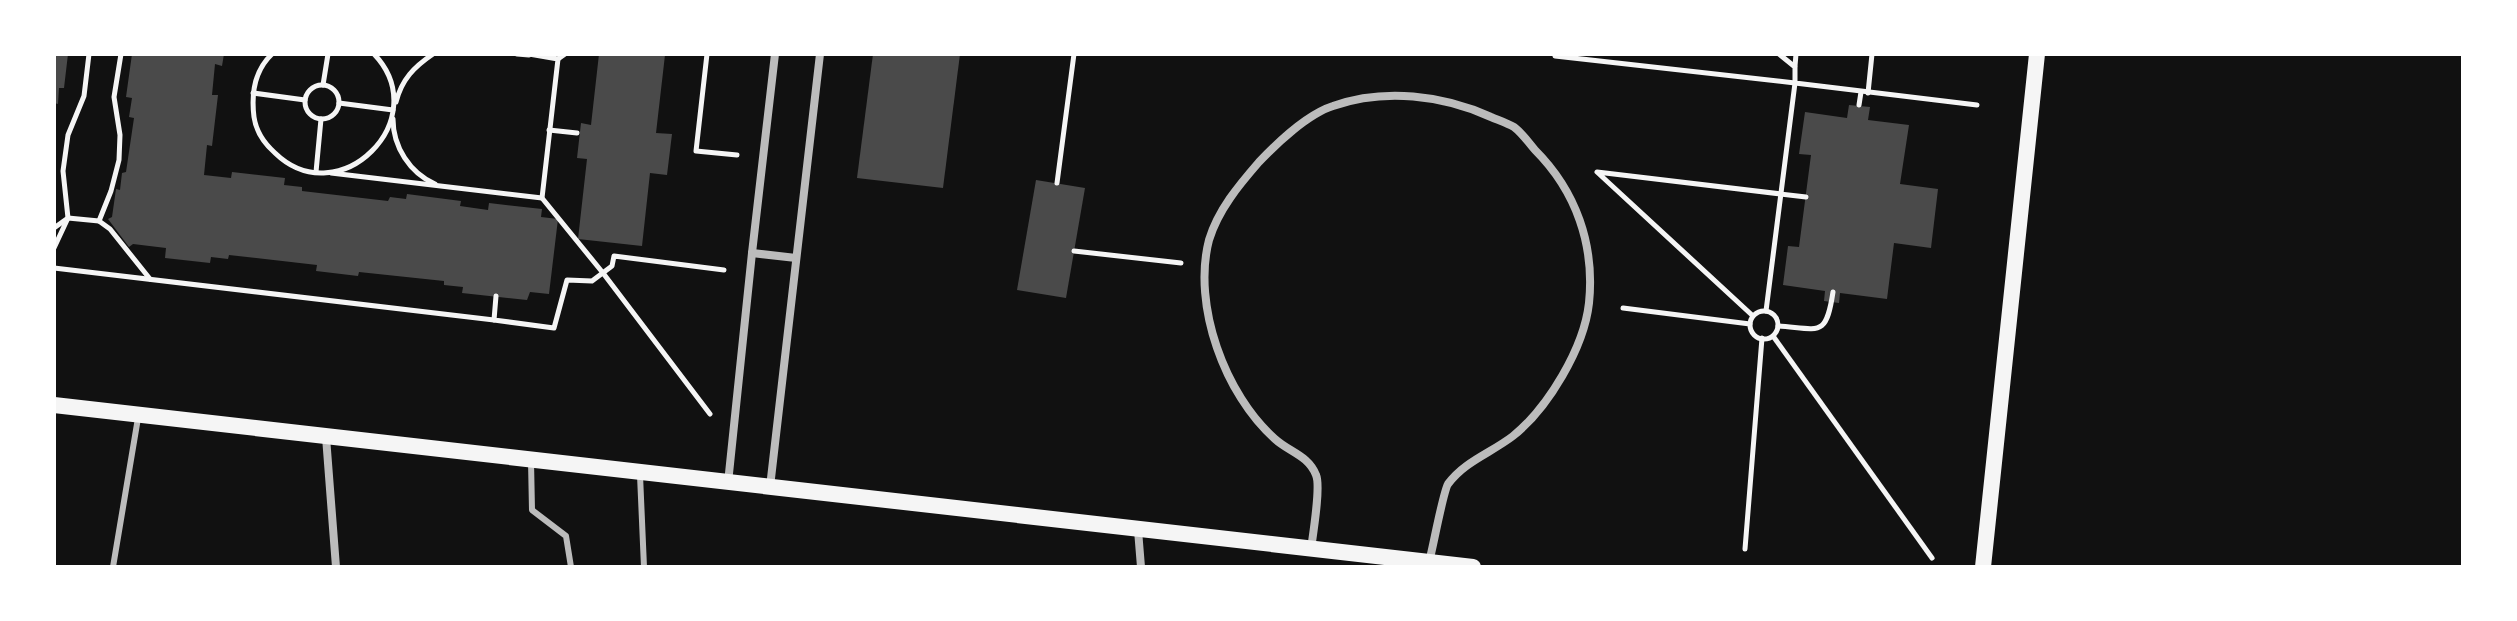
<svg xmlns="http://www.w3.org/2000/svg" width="2517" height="621" font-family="'Noto Serif',serif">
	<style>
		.building { fill: #4a4a4a }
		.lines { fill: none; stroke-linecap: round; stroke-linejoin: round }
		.path { stroke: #f5f5f5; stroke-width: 5 }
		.service { stroke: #bcbcbc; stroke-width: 6 }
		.minor { stroke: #bcbcbc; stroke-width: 8 }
		.secondary { stroke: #f5f5f5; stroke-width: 16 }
	</style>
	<rect width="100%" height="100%" fill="#111"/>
	<g class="building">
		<polygon points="54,54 68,54 64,88 59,88 58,104 54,103"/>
		<polygon points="132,54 224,54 222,66 215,64 212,95 218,95 212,146 207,145 204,175 231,178 232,172 285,178 284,185 302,187 302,191 388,201 390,197 406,199 407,194 461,201 460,206 488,210 489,203 542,209 541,217 558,219 549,294 530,292 527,300 462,293 463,287 444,285 444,281 359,272 358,276 316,271 317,265 229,255 228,259 211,257 210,263 165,258 166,248 133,244 129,247 108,219 112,217 116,189 120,190 122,173 126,172 134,118 129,117 132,98 126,97"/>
		<polygon points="599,54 665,55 656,133 672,134 667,175 650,173 642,246 578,239 587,159 577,158 581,123 591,125"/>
		<polygon points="873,54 960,54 943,188 857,178"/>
		<polygon points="1849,105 1870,107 1868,120 1909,125 1900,184 1938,189 1931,248 1894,243 1887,299 1840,293 1839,303 1824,301 1825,291 1783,285 1788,246 1799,247 1811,155 1799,154 1805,112 1847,118"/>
		<polygon points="1036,180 1085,188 1066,298 1017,290"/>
	</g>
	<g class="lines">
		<g class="path">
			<polyline points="121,54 114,97 120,135 119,160 111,191 99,221 110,229 150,279"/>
			<path d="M272,54C254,71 251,93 254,117C256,131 265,144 275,153C339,215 436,119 374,54"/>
			<polyline points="517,54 529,55"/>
			<polyline points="529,54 558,59 542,198 603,273 710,414"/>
			<polyline points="707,54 696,151 737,155"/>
			<polyline points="1779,54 1795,67 1795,83 1977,105"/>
			<polyline points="1555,56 1795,83 1766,311"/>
			<polyline points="558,59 565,54"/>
			<polyline points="1795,66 1796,54"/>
			<circle cx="322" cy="102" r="17"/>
			<polyline points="323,85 328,54"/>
			<polyline points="253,93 305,100"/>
			<polyline points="1868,93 1872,54"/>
			<path d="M396,102C402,79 414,67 433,54"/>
			<polyline points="339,103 393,110"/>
			<polyline points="1859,105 1861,92"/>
			<path d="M393,119C393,147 410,173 435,184"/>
			<polyline points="549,130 577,133"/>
			<polyline points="316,172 321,119"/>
			<polyline points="331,173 542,198"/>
			<polyline points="1057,183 1074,54"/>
			<polyline points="54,228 68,218 99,221"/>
			<polyline points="54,248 68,218 63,171 68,135 84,96 89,54"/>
			<polyline points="1074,251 1181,263"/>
			<polyline points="54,268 494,320"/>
			<polyline points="496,296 494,320 554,328 567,280 592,281 612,266 614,256 724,270"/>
			<polyline points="1623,308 1750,324"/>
			<circle cx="1764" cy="325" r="14"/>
			<polyline points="1753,316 1597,172 1806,197"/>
			<path d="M1778,326C1820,329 1826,338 1833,292"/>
			<polyline points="1773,336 1932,558"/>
			<polyline points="1745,549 1762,338"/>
		</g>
		<g class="service">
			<polyline points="531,461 532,510 566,536 571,567"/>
			<polyline points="640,475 644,567"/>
			<polyline points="113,567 138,418"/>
		</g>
		<g class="minor">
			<polyline points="752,253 796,258"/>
			<polyline points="326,437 336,567"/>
			<polyline points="728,483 752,253 775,54"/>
			<polyline points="770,487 820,54"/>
			<polyline points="1138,530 1141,567"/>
			<path d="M1311,549C1313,534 1321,486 1316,475C1308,455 1289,452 1275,439C1225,395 1192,305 1209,240C1218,210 1239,185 1259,162C1277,143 1308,114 1333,106C1384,88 1443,95 1491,117C1498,120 1507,123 1514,127C1522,133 1529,143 1535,150C1576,191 1595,245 1589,303C1584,348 1548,408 1513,436C1491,453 1465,461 1448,484C1443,492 1433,548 1429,562"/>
		</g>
		<g class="secondary">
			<polyline points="54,405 1473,567"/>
			<polyline points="1983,567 2037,54"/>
		</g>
	</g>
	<rect width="2517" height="621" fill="none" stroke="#ffffff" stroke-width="112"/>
</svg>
